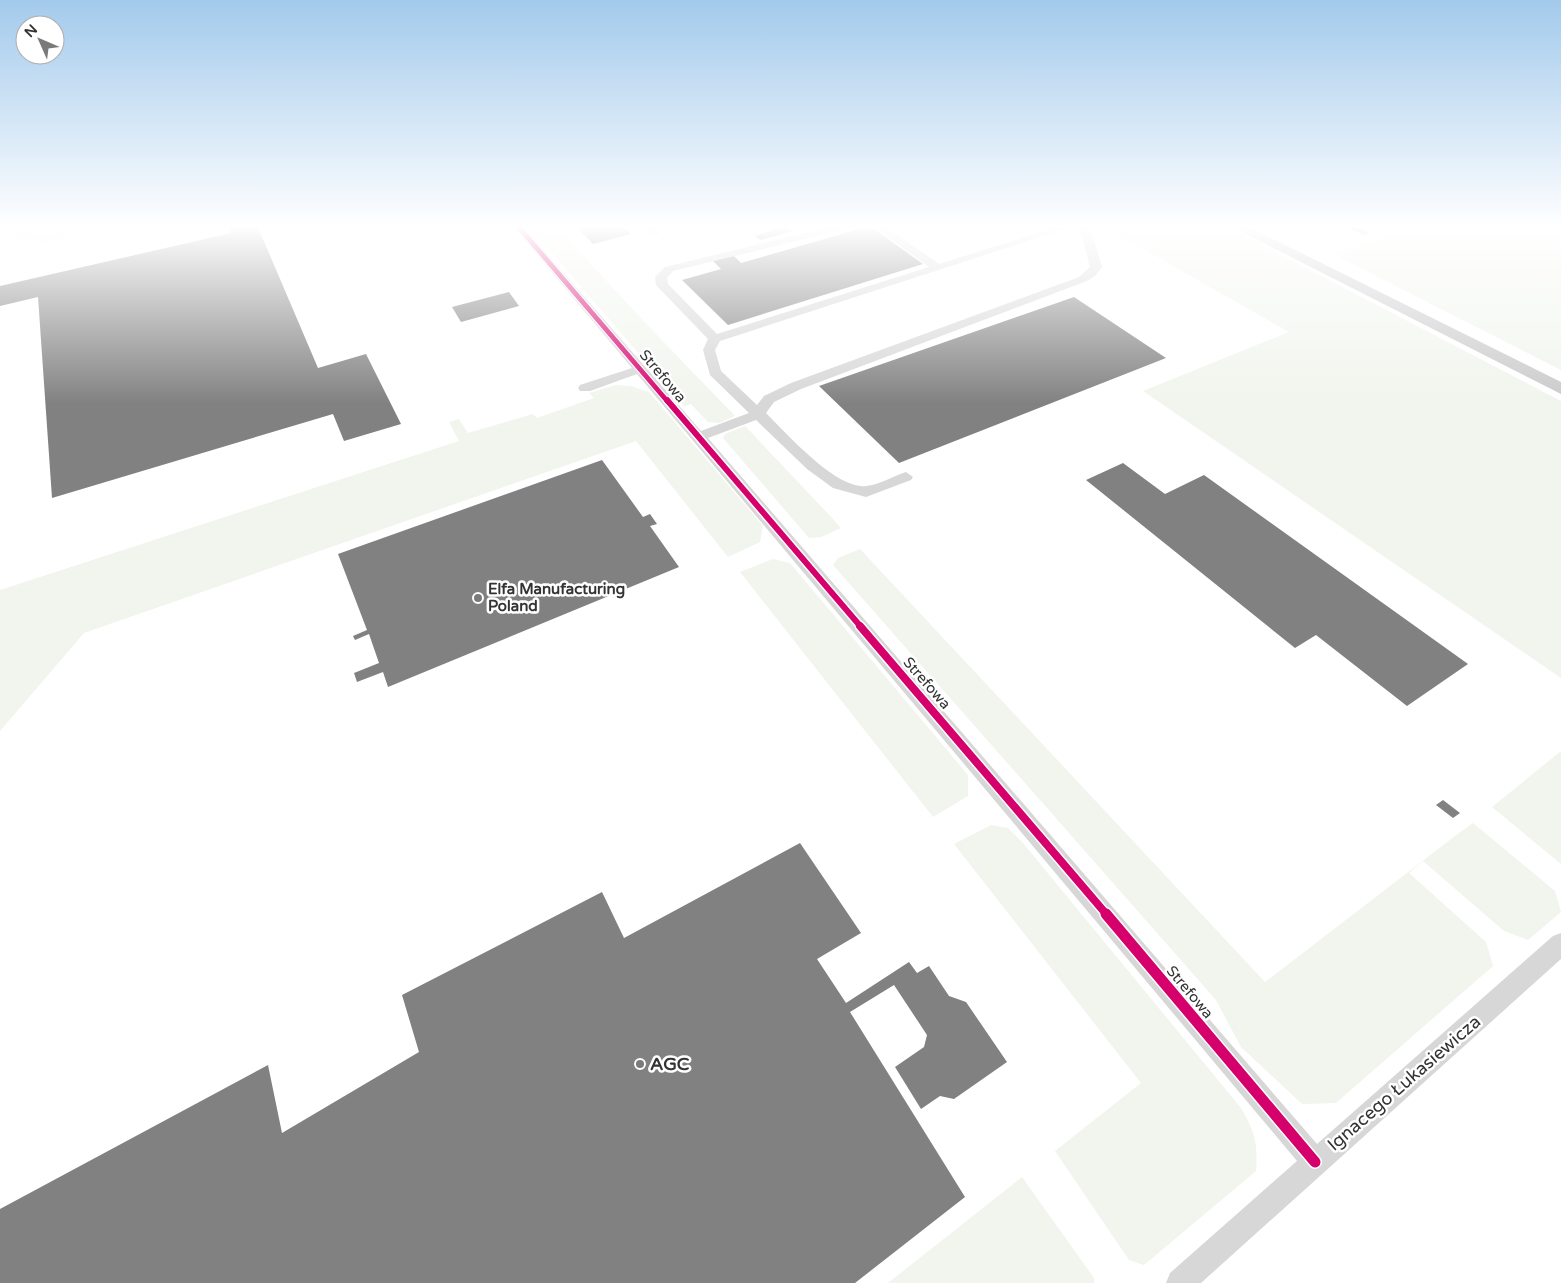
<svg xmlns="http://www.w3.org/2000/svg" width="1561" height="1283" font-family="'Varela Round',sans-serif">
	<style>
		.green { fill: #f1f5ed }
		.building { fill: #818181 }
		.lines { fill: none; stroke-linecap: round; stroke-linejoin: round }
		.minor { fill: #d7d7d7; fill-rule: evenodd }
		.major { fill: #cacaca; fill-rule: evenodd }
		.cycleway-far3-casing { stroke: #fff; stroke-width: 7 }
		.cycleway-far2-casing { stroke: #fff; stroke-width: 9 }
		.cycleway-far1-casing { stroke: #fff; stroke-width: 11 }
		.cycleway-casing { stroke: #fff; stroke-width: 14 }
		.cycleway-far3 { stroke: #d6006c; stroke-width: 5 }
		.cycleway-far2 { stroke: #d6006c; stroke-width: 6 }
		.cycleway-far1 { stroke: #d6006c; stroke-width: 8 }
		.cycleway { stroke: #d6006c; stroke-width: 11 }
		.poi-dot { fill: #7a7a7a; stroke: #fff; stroke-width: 2 }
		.labels { text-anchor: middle; stroke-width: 5; stroke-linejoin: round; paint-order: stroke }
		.street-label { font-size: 15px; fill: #333; stroke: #fff }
		.poi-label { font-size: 15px; font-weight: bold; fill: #333; stroke: #fff; text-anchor: start }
		.near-poi-label { font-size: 18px; font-weight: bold; fill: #333; stroke: #fff; text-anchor: start }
		.near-street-label { font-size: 18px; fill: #333; stroke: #fff }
	</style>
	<rect width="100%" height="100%" fill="#fff"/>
	<g class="green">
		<polygon points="0,225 126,225 45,242 0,234"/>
		<path d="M528,225H556C613,290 674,353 735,416L719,423L708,422L691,404L684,406Z"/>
		<polygon points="1101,225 1223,225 1561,401 1561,678 1143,391 1289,332"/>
		<polygon points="1420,225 1561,225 1561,370 1335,255"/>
		<polygon points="616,385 631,386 649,392 763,526 760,542 728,557 636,441 84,633 0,731 0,590 459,441 449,422 459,419 468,433 533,414 537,418 594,398 589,393"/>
		<polygon points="745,426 833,519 841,528 821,537 809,538 723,438 725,434"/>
		<polygon points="860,549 1265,982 1459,833 1473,823 1555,891 1561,912 1528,940 1504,931 1423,861 1409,873 1486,942 1493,966 1336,1103 1302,1104 1241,1047 1216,1000 833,565 838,558"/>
		<polygon points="773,559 790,563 968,775 968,796 933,817 740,572"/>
		<polygon points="1561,751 1561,864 1492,807"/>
		<path d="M991,825L1008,828L1023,843L1241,1108C1255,1131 1258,1145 1256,1171L1144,1265L1129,1260L1055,1151L1141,1083L954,844Z"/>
		<polygon points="1022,1177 1094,1278 1094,1283 888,1283"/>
	</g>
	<g class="building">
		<polygon points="228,225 257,225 318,368 366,354 401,424 344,441 333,414 52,498 38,297 0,306 0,286 231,233"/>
		<polygon points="575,225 621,225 631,234 593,244"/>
		<polygon points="1352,225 1370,233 1364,235 1346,227"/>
		<polygon points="784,226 793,231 760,240 755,236"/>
		<polygon points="870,226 923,264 728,325 682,280 721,269 713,261 733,255 741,263"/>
		<polygon points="509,292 519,306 461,322 452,307"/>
		<polygon points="1074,297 1166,358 899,463 819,386"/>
		<polygon points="602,460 643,517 650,514 657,524 650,526 679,567 388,687 383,672 357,682 354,673 379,663 369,634 355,640 353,636 367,630 338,554"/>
		<polygon points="1123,463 1165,494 1204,475 1468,664 1407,706 1316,635 1295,648 1086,480"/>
		<polygon points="1443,800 1460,813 1453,818 1436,805"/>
		<polygon points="800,843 861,933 817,959 846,1003 909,962 917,973 929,966 949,996 966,1002 1007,1062 954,1099 940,1096 921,1109 895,1067 924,1047 927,1035 894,985 850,1012 965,1197 855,1283 0,1283 0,1209 268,1065 282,1133 419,1052 402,995 602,892 624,938"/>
	</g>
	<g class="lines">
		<g class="minor">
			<path d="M512,225H522L701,431L749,413L710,375L703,350L708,339L656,285L655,277L665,267L838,225H855L854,227L673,271L667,278L668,284L717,334L929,267L872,225H883L939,264L1063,225H1077L720,341L715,350L721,371L757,405L764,396L791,383L1079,277L1090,267L1079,225H1089L1102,267L1095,276L1087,281L801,389L774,402L766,413C786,433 837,490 866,486C879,485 893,476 906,472L913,477L911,480L866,497L833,488L807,469L756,420L708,438L1317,1144L1553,936L1561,933V959L1201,1283H1166L1170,1273L1297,1161L637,374L590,391H580L578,388L580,385L632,368Z"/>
			<polygon points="643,225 654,225 660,232 659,234 651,234"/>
		</g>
		<polygon class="major" points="1228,225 1245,225 1561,382 1561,394"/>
		<g class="cycleway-far3-casing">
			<polyline id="cycleway-far3" points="517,225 668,402"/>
		</g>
		<g class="cycleway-far2-casing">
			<polyline id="cycleway-far2" points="667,400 861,627"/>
		</g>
		<g class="cycleway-far1-casing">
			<polyline id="cycleway-far1" points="860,626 1107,915"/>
		</g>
		<g class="cycleway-casing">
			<polyline id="cycleway" points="1106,914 1315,1162"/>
		</g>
		<use href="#cycleway-far3" class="cycleway-far3"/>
		<use href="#cycleway-far2" class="cycleway-far2"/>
		<use href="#cycleway-far1" class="cycleway-far1"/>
		<use href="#cycleway" class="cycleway"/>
	</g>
	<linearGradient id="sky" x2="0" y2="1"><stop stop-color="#a3caec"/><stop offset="0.56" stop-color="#fff"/><stop offset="1" stop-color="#fff" stop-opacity="0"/></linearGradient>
	<rect width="1561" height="404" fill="url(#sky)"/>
	<g class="poi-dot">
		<circle cx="478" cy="598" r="5"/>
		<circle cx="640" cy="1064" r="5"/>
	</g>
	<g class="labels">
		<g class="street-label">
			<text transform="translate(663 376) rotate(50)" y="5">Strefowa</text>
			<text transform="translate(927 683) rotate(49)" y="5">Strefowa</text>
			<text transform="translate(1190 992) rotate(50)" y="5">Strefowa</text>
		</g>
		<g class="poi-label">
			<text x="488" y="594">Elfa Manufacturing<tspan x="488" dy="17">Poland</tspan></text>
		</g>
		<g class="near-poi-label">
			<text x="650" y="1070">AGC</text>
		</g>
		<g class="near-street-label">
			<text transform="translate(1404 1083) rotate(-41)" y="6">Ignacego Łukasiewicza</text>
		</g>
	</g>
	<g transform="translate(40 40) rotate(315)"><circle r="24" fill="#ffffff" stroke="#adadad"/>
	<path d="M0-4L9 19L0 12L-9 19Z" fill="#7a7a7a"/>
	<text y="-8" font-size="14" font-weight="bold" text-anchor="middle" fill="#333333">N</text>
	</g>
</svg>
